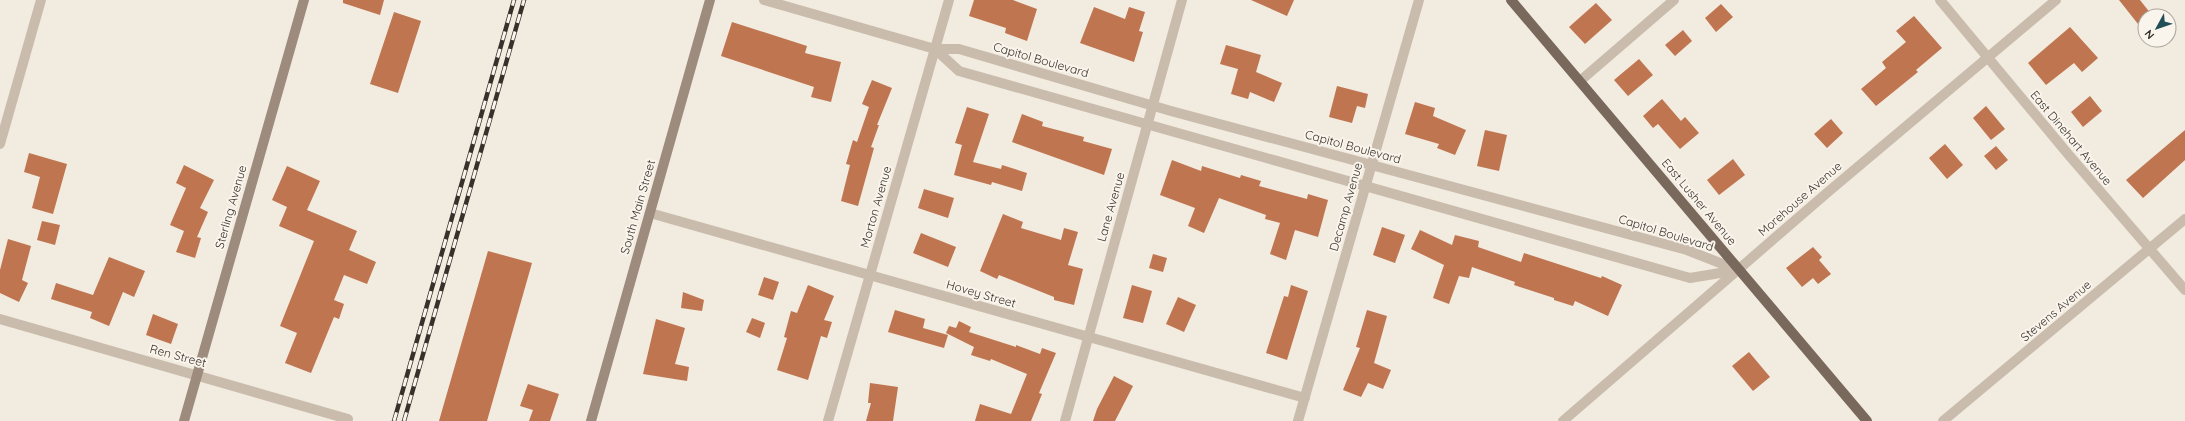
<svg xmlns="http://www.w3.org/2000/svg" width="2185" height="421" font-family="Quicksand,sans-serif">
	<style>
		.building { fill: #bf7550 }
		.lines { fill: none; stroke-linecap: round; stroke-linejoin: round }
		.street { stroke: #c9bcac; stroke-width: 10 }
		.secondary { stroke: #9d8b7d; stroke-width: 10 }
		.primary { stroke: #79685c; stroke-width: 10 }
		.rail-casing { stroke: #38302a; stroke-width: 4.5 }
		.rail { stroke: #f9f4ec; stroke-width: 3; stroke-dasharray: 9; stroke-linecap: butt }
		.labels { text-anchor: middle; stroke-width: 4; stroke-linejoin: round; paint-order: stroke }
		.street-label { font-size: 12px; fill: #38302a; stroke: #f9f4ec }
	</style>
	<rect width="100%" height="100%" fill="#f2ebdf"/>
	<g class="building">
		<polygon points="343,0 384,0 380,15 343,3"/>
		<polygon points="974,0 1013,0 1037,9 1027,41 1005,33 1006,28 969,16"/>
		<polygon points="1251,0 1294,0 1287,16"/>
		<polygon points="2119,0 2140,0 2151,14 2145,16 2145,19 2138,24"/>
		<polygon points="1596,3 1612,20 1585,44 1569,27"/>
		<polygon points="1721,4 1733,17 1716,32 1705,18"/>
		<polygon points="1094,7 1125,19 1129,7 1145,12 1139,31 1143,32 1134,62 1080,43"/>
		<polygon points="394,12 421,21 398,93 370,84"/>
		<polygon points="1914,16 1942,48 1916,70 1918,72 1876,106 1861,89 1886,68 1882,62 1906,42 1896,31"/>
		<polygon points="732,22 807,46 805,53 841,62 831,102 811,97 814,87 721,56"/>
		<polygon points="2070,27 2098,58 2082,72 2074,63 2046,85 2028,63"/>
		<polygon points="1683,30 1692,41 1675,56 1665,45"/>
		<polygon points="1226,45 1261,55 1256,72 1282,83 1274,102 1250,92 1248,99 1231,94 1238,69 1220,64"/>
		<polygon points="1639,59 1653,75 1628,96 1614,80"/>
		<polygon points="872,80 892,88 877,125 879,125 871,147 874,148 858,206 841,201 850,165 846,164 853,140 857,142 869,107 862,104"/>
		<polygon points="1337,86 1368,94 1365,108 1357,106 1352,123 1329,117"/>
		<polygon points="2090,96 2102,111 2083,127 2071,112"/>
		<polygon points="1662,99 1681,121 1685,117 1699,133 1680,149 1658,124 1653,128 1643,116"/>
		<polygon points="1415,102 1435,108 1433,116 1466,130 1455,155 1437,148 1439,144 1405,134"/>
		<polygon points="1986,106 2005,129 1991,140 1973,118"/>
		<polygon points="967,107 989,114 973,162 1001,169 1002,165 1027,173 1022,191 992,182 991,185 954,175 962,145 955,143"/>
		<polygon points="1022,114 1043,122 1042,126 1084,137 1083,141 1112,149 1104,175 1012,142"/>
		<polygon points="1831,119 1843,133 1827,148 1814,134"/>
		<polygon points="1485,130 1507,135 1499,171 1477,166"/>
		<polygon points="2185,130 2185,160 2143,198 2126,180"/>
		<polygon points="1945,144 1963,165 1947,179 1929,158"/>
		<polygon points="1996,146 2008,160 1996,170 1984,156"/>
		<polygon points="29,153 67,164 53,214 32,208 40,177 24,172"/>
		<polygon points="1733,159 1745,175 1719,195 1707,180"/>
		<polygon points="1172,160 1201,171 1202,166 1240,178 1241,175 1261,181 1259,186 1307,199 1308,194 1328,200 1318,237 1295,230 1286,260 1270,254 1280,223 1265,219 1266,215 1219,198 1204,233 1188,226 1195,208 1160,195"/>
		<polygon points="184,165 214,180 200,208 208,212 197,237 201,238 195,258 176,252 184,231 170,225 186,188 176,183"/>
		<polygon points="287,166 320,181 307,210 357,231 349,250 376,262 367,284 344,275 334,300 344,304 339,319 334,317 311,373 285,363 297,333 280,326 314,241 279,226 287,207 272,200"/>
		<polygon points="924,189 954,198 948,218 918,208"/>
		<polygon points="1003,214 1023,222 1021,228 1061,240 1064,228 1078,232 1068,265 1083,269 1074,305 1054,300 1054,297 999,275 997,279 980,271"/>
		<polygon points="42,221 60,225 55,245 37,240"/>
		<polygon points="1382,227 1405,235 1395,263 1373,255"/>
		<polygon points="1420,230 1452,245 1455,235 1479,241 1478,247 1521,262 1524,253 1601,278 1602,276 1622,285 1608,316 1575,301 1573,306 1554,300 1554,298 1514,285 1515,282 1472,267 1469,278 1459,276 1449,304 1433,298 1444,265 1411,249"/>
		<polygon points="921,233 956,247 948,267 913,253"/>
		<polygon points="8,239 31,246 22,280 28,283 19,302 0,293 0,270"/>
		<polygon points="1813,247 1822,257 1819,260 1831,274 1818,284 1813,278 1802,287 1786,268"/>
		<polygon points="488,251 532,263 487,421 439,421"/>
		<polygon points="1153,254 1167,258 1163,272 1149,268"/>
		<polygon points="109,257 145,271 134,297 123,292 109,326 90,318 92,312 51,299 56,283 93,295"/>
		<polygon points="764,277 779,282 773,300 758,295"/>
		<polygon points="808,285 834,296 824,320 832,322 827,338 821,336 808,380 777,370 787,338 784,337 791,311 797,313"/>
		<polygon points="1132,285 1152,291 1143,323 1123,318"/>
		<polygon points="1291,285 1308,291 1287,360 1266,353 1284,296 1288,297"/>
		<polygon points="683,292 704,300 702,311 681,308"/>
		<polygon points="1178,297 1196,305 1184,332 1166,324"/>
		<polygon points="895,310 925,319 923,328 948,335 944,348 888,332"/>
		<polygon points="1367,310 1387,316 1374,363 1391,370 1383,389 1368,383 1361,397 1343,390 1360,348 1356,347"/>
		<polygon points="153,314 178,324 171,344 146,335"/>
		<polygon points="752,318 765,323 760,338 746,332"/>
		<polygon points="656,319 685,328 675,364 689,367 687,381 643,374"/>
		<polygon points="959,321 971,327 969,332 1016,347 1016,345 1040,354 1042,348 1056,353 1039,393 1042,394 1031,421 975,421 980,404 1011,414 1027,374 991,359 990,361 971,355 974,347 946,333 949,326 956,328"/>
		<polygon points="1749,352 1770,377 1753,391 1732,366"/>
		<polygon points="1114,376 1133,386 1115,421 1093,421 1097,409"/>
		<polygon points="870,383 898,387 893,421 866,421 871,403 868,403"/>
		<polygon points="528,384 559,394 550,421 529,421 533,410 520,406"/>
	</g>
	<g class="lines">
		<g class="street">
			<polyline points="764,0 935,49 959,49 1171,111 1687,250 1738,270"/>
			<polyline points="1940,0 2068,154 2185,290"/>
			<polyline points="935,49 959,71 1690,278 1738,270"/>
			<polyline points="1580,81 1674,0"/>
			<polyline points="0,144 41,0"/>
			<polyline points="650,213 1305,398"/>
			<polyline points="0,319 348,419"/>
			<polyline points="828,421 949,0"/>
			<polyline points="1065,421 1182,0"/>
			<polyline points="1298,421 1419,0"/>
			<polyline points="1563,421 1828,192 2056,0"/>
			<polyline points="1943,421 2185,219"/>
		</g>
		<g class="secondary">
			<polyline points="184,421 304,0"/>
			<polyline points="591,421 710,0"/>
		</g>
		<polyline class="primary" points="1511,0 1867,421"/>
		<g class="rail-casing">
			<g id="rail">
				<polyline points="394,421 514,0"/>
				<polyline points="404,421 524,0"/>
			</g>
		</g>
		<use href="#rail" class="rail"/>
	</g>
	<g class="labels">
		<g class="street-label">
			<text transform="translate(1041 60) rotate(16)" y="4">Capitol Boulevard</text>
			<text transform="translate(2071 138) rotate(50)" y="4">East Dinehart Avenue</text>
			<text transform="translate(1353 147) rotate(15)" y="4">Capitol Boulevard</text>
			<text transform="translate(1800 199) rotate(-41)" y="4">Morehouse Avenue</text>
			<text transform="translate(1699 202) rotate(50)" y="4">East Lusher Avenue</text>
			<text transform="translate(231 207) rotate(-74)" y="4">Sterling Avenue</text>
			<text transform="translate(638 207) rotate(-74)" y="4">South Main Street</text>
			<text transform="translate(876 207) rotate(-74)" y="4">Morton Avenue</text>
			<text transform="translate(1111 207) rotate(-74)" y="4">Lane Avenue</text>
			<text transform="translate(1346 207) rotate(-74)" y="4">Decamp Avenue</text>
			<text transform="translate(1666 233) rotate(17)" y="4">Capitol Boulevard</text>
			<text transform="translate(981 294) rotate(16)" y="4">Hovey Street</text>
			<text transform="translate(2056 311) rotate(-40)" y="4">Stevens Avenue</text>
			<text transform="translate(178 356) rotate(15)" y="4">Ren Street</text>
		</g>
	</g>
	<g transform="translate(2157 28) rotate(230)"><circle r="19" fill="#f9f4ec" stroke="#aca69e"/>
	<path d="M0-3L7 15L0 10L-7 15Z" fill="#224f57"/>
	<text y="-6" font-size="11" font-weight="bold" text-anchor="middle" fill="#38302a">N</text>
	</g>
</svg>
